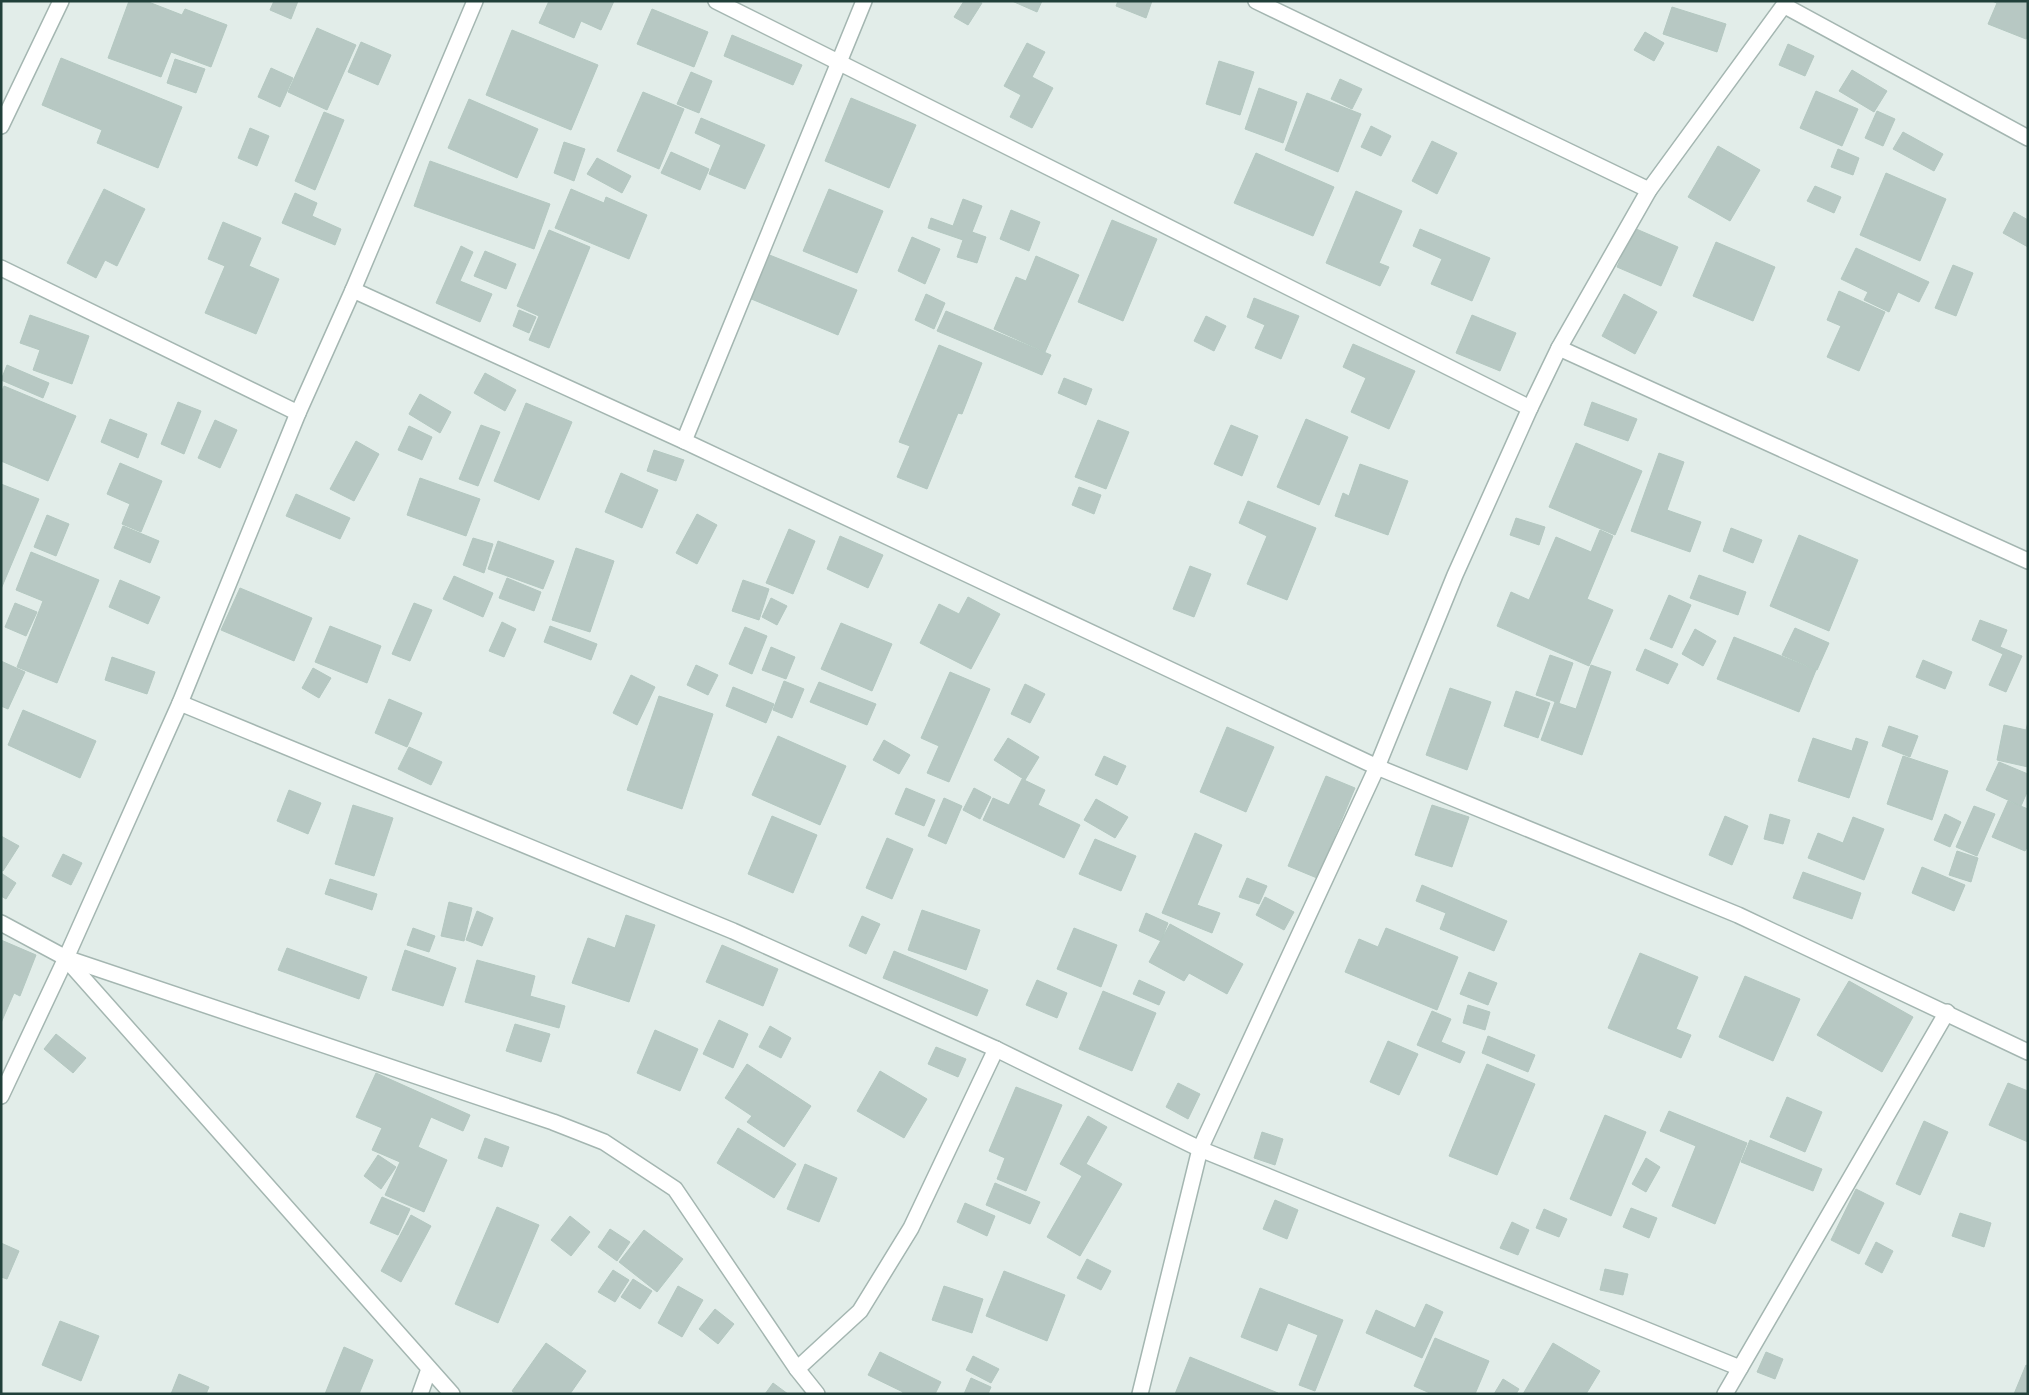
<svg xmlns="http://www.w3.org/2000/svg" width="2029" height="1395" font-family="'Roboto Condensed',sans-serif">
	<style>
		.building { fill: #b7c8c3; stroke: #b4c8c1 }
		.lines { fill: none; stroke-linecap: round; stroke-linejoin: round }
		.minor-casing { stroke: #a4b6b1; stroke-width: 18 }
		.minor { stroke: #fff; stroke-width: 15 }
	</style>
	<rect width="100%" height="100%" fill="#e2ede9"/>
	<g class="building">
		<polygon points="129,1 146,1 182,15 185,9 227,25 211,67 171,52 161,77 108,58"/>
		<polygon points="274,1 298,1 291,19 270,10"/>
		<polygon points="549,1 614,1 601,30 581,21 574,38 539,23"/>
		<polygon points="964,1 982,3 968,25 954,17"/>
		<polygon points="1012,1 1042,1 1037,12"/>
		<polygon points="1118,1 1152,1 1146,18 1116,6"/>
		<polygon points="1992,1 2028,1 2028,34 2026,39 1988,24 1997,3"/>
		<polygon points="1672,7 1726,24 1717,52 1663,34"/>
		<polygon points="652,9 708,32 694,67 637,44"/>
		<polygon points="317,28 356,45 327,110 288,92"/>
		<polygon points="512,30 598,65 571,130 486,95"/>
		<polygon points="1645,32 1664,43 1654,61 1634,50"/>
		<polygon points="732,35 802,65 793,85 724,56"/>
		<polygon points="361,42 391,55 378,85 348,72"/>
		<polygon points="1027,43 1045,52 1032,77 1053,88 1032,128 1010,117 1021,95 1004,86"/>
		<polygon points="1788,44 1814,56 1805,76 1779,65"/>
		<polygon points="61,58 182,107 158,168 97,143 102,130 42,105"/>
		<polygon points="175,59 205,69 196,93 167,83"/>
		<polygon points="1219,61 1254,72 1240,115 1206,104"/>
		<polygon points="271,68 293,78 280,107 258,97"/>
		<polygon points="1852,70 1887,91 1874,112 1839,91"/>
		<polygon points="691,72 712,81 699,113 677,104"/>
		<polygon points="1340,79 1362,89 1352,109 1331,99"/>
		<polygon points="1259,88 1297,102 1283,143 1245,129"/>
		<polygon points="1816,91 1858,109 1842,146 1800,128"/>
		<polygon points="643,92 684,109 659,169 617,151"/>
		<polygon points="1307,93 1361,114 1338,172 1285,150"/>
		<polygon points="851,98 916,125 889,188 825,161"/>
		<polygon points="469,99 538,129 517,178 448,148"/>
		<polygon points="1877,111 1895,119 1883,146 1865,138"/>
		<polygon points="324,112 344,120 315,190 295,181"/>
		<polygon points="701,118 765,145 745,189 709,174 721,145 695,133"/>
		<polygon points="1371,126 1391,136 1381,156 1361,147"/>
		<polygon points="250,128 269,136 257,166 238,158"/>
		<polygon points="1903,132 1943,154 1934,171 1893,149"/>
		<polygon points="1432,141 1457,153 1437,194 1412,181"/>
		<polygon points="564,142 585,149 574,181 554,173"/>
		<polygon points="1718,146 1760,170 1730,221 1688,197"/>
		<polygon points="1838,149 1859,158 1853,175 1831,167"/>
		<polygon points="671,152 709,169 700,190 661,173"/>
		<polygon points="1256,153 1334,187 1313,236 1234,203"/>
		<polygon points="597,158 631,176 622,193 587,174"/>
		<polygon points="430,161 550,204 534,249 414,206"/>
		<polygon points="1886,173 1946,199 1920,261 1860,235"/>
		<polygon points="1815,186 1841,197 1834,213 1807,201"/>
		<polygon points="104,189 145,209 117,266 105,260 96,278 67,263"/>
		<polygon points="571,189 604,203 606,197 647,215 629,259 555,228"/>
		<polygon points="829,189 883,211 857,273 803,251"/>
		<polygon points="1356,191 1402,211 1379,263 1389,267 1380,286 1326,263"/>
		<polygon points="295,193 317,203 312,216 341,229 335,245 282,223"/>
		<polygon points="963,199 982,206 972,232 986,237 977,263 957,257 963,240 928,228 931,218 953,226"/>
		<polygon points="1011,210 1040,222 1029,251 1000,239"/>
		<polygon points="2014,212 2028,220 2028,247 2003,233"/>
		<polygon points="1112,220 1157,239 1123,321 1078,302"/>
		<polygon points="223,222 261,238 249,266 279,279 256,334 205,313 225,266 208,259"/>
		<polygon points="1634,228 1678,247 1661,286 1617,267"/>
		<polygon points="1420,229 1490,258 1472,301 1431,284 1442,259 1413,246"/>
		<polygon points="549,230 590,247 549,348 529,340 539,316 517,306"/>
		<polygon points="912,237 940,249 925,284 898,271"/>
		<polygon points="1716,242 1775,267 1753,321 1693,296"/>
		<polygon points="461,246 473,252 460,281 492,294 480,322 436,303"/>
		<polygon points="1856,248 1929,282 1919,302 1898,292 1889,312 1864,300 1868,292 1841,279"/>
		<polygon points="485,251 516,264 506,289 474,276"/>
		<polygon points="767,254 857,290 838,335 749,298"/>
		<polygon points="1036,256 1079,275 1045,352 994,329 1016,277 1026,281"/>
		<polygon points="1953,265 1973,273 1956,316 1935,308"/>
		<polygon points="1839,291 1885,312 1859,371 1827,357 1841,326 1827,320"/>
		<polygon points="926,294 945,303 934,329 915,320"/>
		<polygon points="1624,294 1657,312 1635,354 1602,336"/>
		<polygon points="1254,298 1299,316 1281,359 1255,348 1265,325 1247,317"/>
		<polygon points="519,310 536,317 529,333 513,326"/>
		<polygon points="946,311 1051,355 1042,375 937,331"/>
		<polygon points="30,315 89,336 72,384 33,370 40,350 20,343"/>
		<polygon points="1472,315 1516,333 1500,371 1456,353"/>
		<polygon points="1206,316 1226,326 1214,351 1194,341"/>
		<polygon points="1353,344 1415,371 1389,429 1351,412 1366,378 1343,367"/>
		<polygon points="939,345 982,363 962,414 958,413 927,489 897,477 910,446 899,442"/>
		<polygon points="7,365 49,383 43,398 1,380"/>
		<polygon points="485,373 516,390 505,411 474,393"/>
		<polygon points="1064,378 1092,389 1086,405 1058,393"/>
		<polygon points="4,386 76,416 48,481 1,461 1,393"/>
		<polygon points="420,394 451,412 440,433 409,414"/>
		<polygon points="178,402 201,411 184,454 161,444"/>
		<polygon points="1592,402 1637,419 1628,441 1584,425"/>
		<polygon points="526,403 572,422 539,500 494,481"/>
		<polygon points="110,419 147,434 138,458 101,442"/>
		<polygon points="1306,419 1348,437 1319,505 1277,487"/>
		<polygon points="215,420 237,430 220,468 198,458"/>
		<polygon points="1098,420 1129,432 1106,489 1075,477"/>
		<polygon points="481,425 500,432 478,486 459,479"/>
		<polygon points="1231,425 1258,436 1242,476 1214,464"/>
		<polygon points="409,426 432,437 422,460 398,450"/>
		<polygon points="356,441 379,454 354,501 330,489"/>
		<polygon points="1576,443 1642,471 1615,535 1549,507"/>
		<polygon points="654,450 684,460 676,481 647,471"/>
		<polygon points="1659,453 1684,462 1667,510 1701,522 1690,552 1631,531"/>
		<polygon points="120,463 162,481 141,532 122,524 130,504 107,494"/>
		<polygon points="1360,464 1408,481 1388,535 1335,516 1343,493 1349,496"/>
		<polygon points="621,473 658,490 642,528 605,512"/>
		<polygon points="420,478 480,499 466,536 407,515"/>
		<polygon points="1,484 39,499 1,589"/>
		<polygon points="1079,487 1101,495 1094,514 1072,505"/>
		<polygon points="296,494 350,518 340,539 286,516"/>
		<polygon points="1248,501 1316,528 1287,600 1247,584 1267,536 1239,523"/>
		<polygon points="697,514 717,525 697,564 676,553"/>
		<polygon points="47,515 69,524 56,556 34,547"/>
		<polygon points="1516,518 1545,527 1539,545 1510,535"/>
		<polygon points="123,526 159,541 150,563 114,548"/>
		<polygon points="1731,528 1762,540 1753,563 1723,551"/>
		<polygon points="789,529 815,541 793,594 766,583"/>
		<polygon points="1600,530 1613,536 1587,599 1613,610 1589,666 1497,626 1511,592 1529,600 1556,537 1591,552"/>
		<polygon points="1799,535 1858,560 1829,631 1770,606"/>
		<polygon points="840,536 883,555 868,588 827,569"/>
		<polygon points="473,538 493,544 484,573 463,565"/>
		<polygon points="498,541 554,561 543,589 488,569"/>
		<polygon points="576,548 614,561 590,632 552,620"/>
		<polygon points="31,552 99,580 57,683 17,667 43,601 16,590"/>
		<polygon points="1190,566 1211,574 1194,617 1173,609"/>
		<polygon points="1699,575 1746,592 1738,615 1690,598"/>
		<polygon points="454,576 493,593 483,617 443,599"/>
		<polygon points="507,578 541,592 534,611 499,598"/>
		<polygon points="120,580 160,597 148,624 109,607"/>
		<polygon points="743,580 769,589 759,620 732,611"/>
		<polygon points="240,588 312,618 294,661 221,630"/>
		<polygon points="1669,595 1691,605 1672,648 1650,639"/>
		<polygon points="968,597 1000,614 971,669 920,643 939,604 959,614"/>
		<polygon points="771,598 787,606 777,625 762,617"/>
		<polygon points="15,603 37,612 26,636 5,627"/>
		<polygon points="414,603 432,610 410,661 392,654"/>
		<polygon points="1980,620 2007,630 2000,647 2022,656 2006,692 1989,685 2003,654 1972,640"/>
		<polygon points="502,622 516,629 504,657 489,651"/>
		<polygon points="841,623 892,644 872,691 821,669"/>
		<polygon points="330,626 381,646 367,683 315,662"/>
		<polygon points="550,626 597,644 591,660 544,642"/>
		<polygon points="745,627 767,636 752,674 729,664"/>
		<polygon points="1795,628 1829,643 1817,670 1782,655"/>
		<polygon points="1695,629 1716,641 1703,666 1682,654"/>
		<polygon points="1734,637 1816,670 1799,712 1717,679"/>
		<polygon points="771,647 795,657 786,679 762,670"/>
		<polygon points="1645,649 1678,664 1668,684 1636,670"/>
		<polygon points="1550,655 1573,663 1559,703 1536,695"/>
		<polygon points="112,657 155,672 147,694 105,680"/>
		<polygon points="1923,660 1952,672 1945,689 1916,677"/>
		<polygon points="1,661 25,672 8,709 1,706"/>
		<polygon points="696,665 718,675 708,695 687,685"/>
		<polygon points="1591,665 1611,672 1582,755 1541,740 1555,702 1576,709"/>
		<polygon points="313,668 331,678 319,698 302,688"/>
		<polygon points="950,672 990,689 949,782 927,773 939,746 921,738"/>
		<polygon points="631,675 655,687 637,725 613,713"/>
		<polygon points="784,681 804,689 792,718 773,710"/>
		<polygon points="819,682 876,704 867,725 810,702"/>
		<polygon points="1025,684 1045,694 1030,723 1011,714"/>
		<polygon points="733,687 774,704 766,723 726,706"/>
		<polygon points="1450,688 1491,702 1467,770 1426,755"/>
		<polygon points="1516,691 1550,703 1538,738 1504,726"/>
		<polygon points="659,696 713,714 682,809 627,790"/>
		<polygon points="389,699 422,713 407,747 375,733"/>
		<polygon points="23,710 96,741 80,778 8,745"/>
		<polygon points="2028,722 2028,767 1997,760 2004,725 2026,730"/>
		<polygon points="1889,726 1918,736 1910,757 1882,746"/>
		<polygon points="1227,727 1274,747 1246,812 1200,792"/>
		<polygon points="778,736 846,766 820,825 752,795"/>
		<polygon points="1008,738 1039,757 1025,780 994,760"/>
		<polygon points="1813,738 1852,751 1856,738 1868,742 1849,798 1798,781"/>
		<polygon points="884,740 910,755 899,774 873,760"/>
		<polygon points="409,747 442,762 431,785 398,769"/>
		<polygon points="1104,756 1126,766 1117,785 1095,775"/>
		<polygon points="1903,756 1948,771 1932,820 1887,804"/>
		<polygon points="1999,762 2028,774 2028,790 2021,806 1986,790"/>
		<polygon points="1326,776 1355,788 1317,878 1288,866"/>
		<polygon points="1022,779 1045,790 1038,805 1080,825 1064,858 983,820 993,798 1009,805"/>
		<polygon points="906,788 935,800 924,826 895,814"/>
		<polygon points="974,788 991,797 980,819 963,810"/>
		<polygon points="289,790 321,803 308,834 277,821"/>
		<polygon points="944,798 962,806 946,844 928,836"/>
		<polygon points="1096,799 1128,817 1115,838 1084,820"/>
		<polygon points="2008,801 2028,809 2028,846 2025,851 1992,837"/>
		<polygon points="353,805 393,818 374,876 335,864"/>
		<polygon points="1432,805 1469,817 1452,867 1415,855"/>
		<polygon points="1974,806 1995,814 1977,856 1956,847"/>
		<polygon points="1770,814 1790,820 1783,844 1764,839"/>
		<polygon points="1945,814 1961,822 1950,847 1934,840"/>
		<polygon points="772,816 817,835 793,893 748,874"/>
		<polygon points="1725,816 1748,826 1732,865 1709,855"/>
		<polygon points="1853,817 1884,829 1864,880 1808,858 1818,833 1843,843"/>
		<polygon points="1195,833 1222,845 1197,905 1220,913 1212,933 1162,913"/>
		<polygon points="1,836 19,846 3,871 1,870"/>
		<polygon points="887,838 913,849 892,899 866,888"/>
		<polygon points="1095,839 1136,856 1121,891 1079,874"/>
		<polygon points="1957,851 1978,858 1971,882 1949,875"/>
		<polygon points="63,854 82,863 71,885 52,876"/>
		<polygon points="1922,867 1965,885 1954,911 1912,893"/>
		<polygon points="1803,872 1861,893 1852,919 1793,898"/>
		<polygon points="1,873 16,883 6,899 1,896"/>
		<polygon points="1247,878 1267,886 1259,904 1239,897"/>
		<polygon points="330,879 377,894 372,910 325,894"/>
		<polygon points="1422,885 1507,921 1494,951 1440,929 1446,913 1416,901"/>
		<polygon points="1265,897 1294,912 1284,930 1256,915"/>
		<polygon points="449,902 472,908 464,941 441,936"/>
		<polygon points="922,910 980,930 966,970 908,950"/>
		<polygon points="477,911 493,918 482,946 466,940"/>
		<polygon points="1146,913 1168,923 1161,941 1139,931"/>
		<polygon points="626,915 655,925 629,1002 572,983 588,938 615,948"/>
		<polygon points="862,916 880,924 866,954 849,946"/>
		<polygon points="1170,924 1243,964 1227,994 1189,973 1184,981 1149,962"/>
		<polygon points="413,928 435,936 429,952 407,945"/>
		<polygon points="1074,928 1117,945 1101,987 1057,969"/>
		<polygon points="1386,928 1458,957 1437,1010 1345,972 1359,939 1378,947"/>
		<polygon points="1,940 36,955 20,996 14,993 1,1023"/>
		<polygon points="722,945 778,969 763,1006 706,982"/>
		<polygon points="287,948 367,977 359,999 278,970"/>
		<polygon points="405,950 456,968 443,1006 392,990"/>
		<polygon points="894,951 988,990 977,1016 883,978"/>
		<polygon points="1640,953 1698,977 1676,1029 1691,1035 1681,1058 1608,1028"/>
		<polygon points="477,960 535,976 530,996 565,1006 559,1028 465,1002"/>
		<polygon points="1469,972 1497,983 1488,1005 1460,994"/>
		<polygon points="1745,976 1800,999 1773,1061 1719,1037"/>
		<polygon points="1037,980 1067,993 1057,1018 1026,1005"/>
		<polygon points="1139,980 1165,992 1159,1005 1133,994"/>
		<polygon points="1849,981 1913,1017 1882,1072 1817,1035"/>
		<polygon points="1103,991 1156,1013 1132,1071 1079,1049"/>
		<polygon points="1468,1005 1490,1012 1485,1030 1463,1023"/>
		<polygon points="1432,1011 1451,1019 1441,1042 1465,1052 1460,1063 1417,1045"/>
		<polygon points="719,1020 748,1034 733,1068 703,1054"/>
		<polygon points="515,1024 550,1034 541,1062 506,1051"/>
		<polygon points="770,1026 791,1038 781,1058 759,1047"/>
		<polygon points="655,1030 698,1049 680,1091 637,1073"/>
		<polygon points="56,1034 86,1058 73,1073 44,1049"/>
		<polygon points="1488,1036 1535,1055 1528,1072 1482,1053"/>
		<polygon points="1388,1041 1418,1054 1399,1095 1370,1082"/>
		<polygon points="936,1047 966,1059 958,1077 928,1064"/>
		<polygon points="747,1064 811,1106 784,1147 747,1122 752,1116 725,1098"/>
		<polygon points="1487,1064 1535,1084 1497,1175 1449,1156"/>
		<polygon points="880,1071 927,1099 904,1138 857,1111"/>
		<polygon points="376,1073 470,1115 463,1131 431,1117 418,1147 447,1160 424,1212 385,1195 400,1162 372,1150 382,1128 356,1117"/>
		<polygon points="1178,1083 1200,1094 1188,1119 1166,1107"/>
		<polygon points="2008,1083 2028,1091 2028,1142 1989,1125"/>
		<polygon points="1016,1087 1062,1105 1026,1191 997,1179 1005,1158 989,1151"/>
		<polygon points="1787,1097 1822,1112 1805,1152 1770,1137"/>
		<polygon points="1669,1111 1747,1143 1715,1224 1672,1206 1696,1146 1660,1131"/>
		<polygon points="1605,1115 1646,1132 1611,1216 1570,1199"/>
		<polygon points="1088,1116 1107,1127 1086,1164 1122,1184 1080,1256 1047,1237 1082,1176 1060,1164"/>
		<polygon points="1924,1121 1948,1132 1920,1195 1896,1184"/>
		<polygon points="738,1128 796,1164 774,1198 717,1163"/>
		<polygon points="1262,1132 1283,1139 1275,1165 1254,1158"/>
		<polygon points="485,1138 509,1147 502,1167 478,1158"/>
		<polygon points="1750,1140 1822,1169 1813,1191 1741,1162"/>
		<polygon points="378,1155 396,1167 381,1189 364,1176"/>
		<polygon points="1646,1158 1660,1167 1646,1192 1632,1184"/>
		<polygon points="805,1164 837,1178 819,1222 787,1209"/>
		<polygon points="995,1183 1040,1202 1030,1224 986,1205"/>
		<polygon points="1856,1189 1884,1203 1859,1254 1831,1240"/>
		<polygon points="382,1197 410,1209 398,1235 370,1223"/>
		<polygon points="1275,1200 1298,1210 1287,1239 1263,1229"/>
		<polygon points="965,1203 995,1216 987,1236 957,1222"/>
		<polygon points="497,1207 539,1225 498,1323 455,1304"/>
		<polygon points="1631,1208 1657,1218 1649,1238 1623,1227"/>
		<polygon points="1544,1209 1567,1219 1559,1237 1536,1228"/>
		<polygon points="1960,1213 1991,1223 1984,1247 1952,1236"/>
		<polygon points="411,1215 431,1226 401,1282 381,1271"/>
		<polygon points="570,1216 590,1232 571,1256 551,1240"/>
		<polygon points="1512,1222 1529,1230 1518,1255 1500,1248"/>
		<polygon points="610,1229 630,1242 617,1261 598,1247"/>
		<polygon points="644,1230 683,1259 657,1292 619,1262"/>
		<polygon points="1876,1242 1893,1251 1882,1273 1865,1264"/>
		<polygon points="1,1243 19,1251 7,1279 1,1277"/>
		<polygon points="1087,1259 1111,1271 1101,1290 1077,1278"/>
		<polygon points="1605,1269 1628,1274 1623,1295 1600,1290"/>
		<polygon points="613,1270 629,1280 615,1302 598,1292"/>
		<polygon points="1004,1271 1065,1295 1047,1341 986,1316"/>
		<polygon points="633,1279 652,1291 640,1309 621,1297"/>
		<polygon points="678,1286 703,1300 682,1337 658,1323"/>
		<polygon points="944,1286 983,1299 972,1333 932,1320"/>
		<polygon points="1260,1288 1343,1320 1315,1391 1299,1385 1318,1335 1288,1323 1277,1351 1241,1337"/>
		<polygon points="1426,1304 1443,1312 1422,1358 1366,1333 1376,1310 1415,1328"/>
		<polygon points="715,1309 734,1324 718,1344 699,1329"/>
		<polygon points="60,1321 99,1336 81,1381 42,1365"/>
		<polygon points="1435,1338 1489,1361 1475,1394 1432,1394 1414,1386"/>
		<polygon points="546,1343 586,1371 570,1394 516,1394 512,1391"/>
		<polygon points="1553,1343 1600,1371 1586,1394 1523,1394"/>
		<polygon points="344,1347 373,1360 359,1394 325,1394"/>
		<polygon points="880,1352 941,1382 935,1394 902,1394 903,1392 868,1375"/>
		<polygon points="1766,1352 1783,1359 1775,1379 1757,1372"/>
		<polygon points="973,1356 999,1369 991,1383 966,1370"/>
		<polygon points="1190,1357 1278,1393 1278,1394 1175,1394"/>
		<polygon points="2026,1365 2028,1366 2028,1394 2014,1394"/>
		<polygon points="179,1374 209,1387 206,1394 171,1394"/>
		<polygon points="971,1378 991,1387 988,1394 964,1394"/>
		<polygon points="1503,1379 1519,1389 1516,1394 1494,1394"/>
		<polygon points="773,1383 788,1394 765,1394"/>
	</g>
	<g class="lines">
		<g class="minor-casing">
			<g id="minor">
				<polyline points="1256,1 1649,190"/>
				<polyline points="1785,6 2028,138"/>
				<polyline points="1,126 61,1"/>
				<polyline points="1,268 298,413"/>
				<polyline points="353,290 684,441 1377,767 1738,915 2028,1052"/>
				<polyline points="1559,348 2028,561"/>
				<polyline points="1530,408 1559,348 1649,190 1787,1"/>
				<polyline points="684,441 864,1"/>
				<polyline points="180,703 733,931 996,1049 1200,1149 1377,767 1455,575 1530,408 716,1"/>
				<polyline points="1,923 66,958 553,1122 604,1142 675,1189 797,1369 817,1394"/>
				<polyline points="67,960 452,1394"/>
				<polyline points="1,1096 66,958 180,703 298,413 353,290 475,1"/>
				<polyline points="797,1369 860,1311 911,1228 996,1049"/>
				<polyline points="420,1394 429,1369"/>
				<polyline points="1140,1394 1200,1149 1740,1368"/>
				<polyline points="1725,1394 1947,1012"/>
			</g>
		</g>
		<use href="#minor" class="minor"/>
	</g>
	<rect width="2029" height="1395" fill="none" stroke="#21403a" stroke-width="5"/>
</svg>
